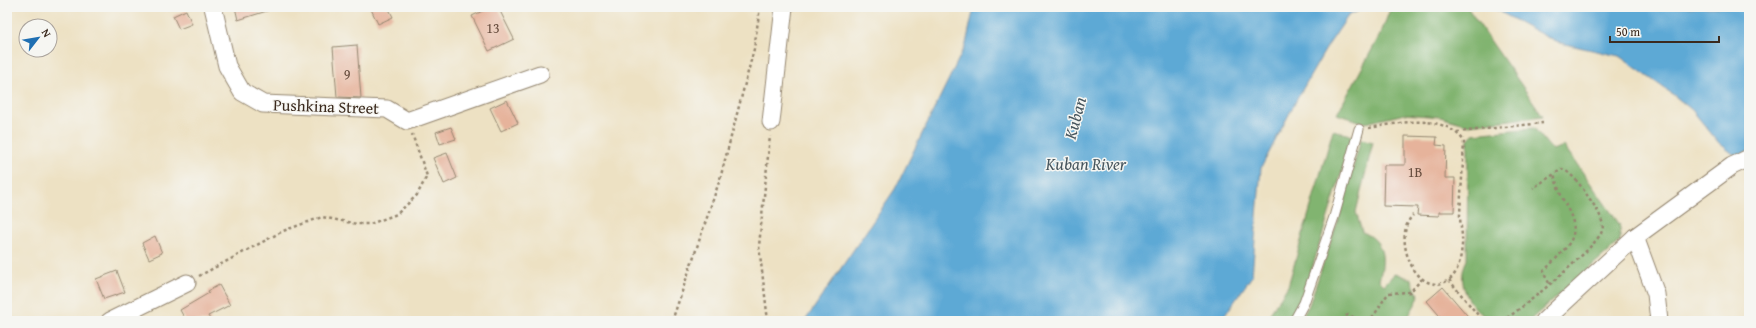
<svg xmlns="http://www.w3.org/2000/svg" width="1756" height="328" font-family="'Gentium Book Plus',serif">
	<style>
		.forest { fill: #81b46f; stroke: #5e6f46 }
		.water { fill: #5da9d5; stroke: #4c6a7a }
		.building { fill: #e6b39b }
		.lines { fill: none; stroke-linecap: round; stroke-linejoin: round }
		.service-casing { stroke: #948670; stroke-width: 11 }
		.minor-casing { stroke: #948670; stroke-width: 19 }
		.path { stroke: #948670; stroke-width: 2.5; stroke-dasharray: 3 3; stroke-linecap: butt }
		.service { stroke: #fff; stroke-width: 9 }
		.minor { stroke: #fff; stroke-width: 17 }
		.labels { text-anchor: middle; stroke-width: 3; stroke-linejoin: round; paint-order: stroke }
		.number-label { font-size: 14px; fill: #664c3d }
		.street-label { font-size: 16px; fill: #3b2a1e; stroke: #f6f6f2 }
		.water-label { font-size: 17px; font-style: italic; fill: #47565e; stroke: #f6f6f2 }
	</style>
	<rect width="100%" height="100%" fill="#f6f6f2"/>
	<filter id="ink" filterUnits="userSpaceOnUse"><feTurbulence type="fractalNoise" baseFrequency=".025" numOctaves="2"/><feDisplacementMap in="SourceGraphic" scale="8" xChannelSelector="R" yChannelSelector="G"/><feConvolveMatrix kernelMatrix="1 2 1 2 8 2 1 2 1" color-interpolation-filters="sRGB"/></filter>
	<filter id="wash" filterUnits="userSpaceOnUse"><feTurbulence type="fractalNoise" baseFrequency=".012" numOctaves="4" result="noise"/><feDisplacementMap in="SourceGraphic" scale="16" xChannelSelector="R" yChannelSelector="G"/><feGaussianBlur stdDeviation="0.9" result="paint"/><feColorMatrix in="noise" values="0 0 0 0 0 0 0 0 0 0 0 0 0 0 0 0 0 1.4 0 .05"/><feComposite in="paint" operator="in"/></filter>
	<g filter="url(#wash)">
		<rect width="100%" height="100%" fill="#ede1c3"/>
		<g class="forest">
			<polygon points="1391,7 1467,7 1543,116 1469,125 1440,117 1405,114 1365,123 1337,114 1381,33"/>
			<path d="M1534,128L1552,150L1564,146L1620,225V241L1529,321H1489V319C1469,308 1455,282 1467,260L1468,139L1473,134Z"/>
			<polygon points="1333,130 1353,136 1301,304 1291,321 1265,321 1288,286"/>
			<path d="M1361,139L1373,142L1356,212L1362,232C1385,240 1385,260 1379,280L1384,285L1395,273L1411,279L1419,297L1406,321H1300L1309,305L1339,218Z"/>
		</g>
		<g class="water">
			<polygon points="974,7 1367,7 1348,16 1327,47 1297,99 1261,168 1252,276 1221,321 805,321 895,189 966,44"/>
			<polygon points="1491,7 1749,7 1749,150 1737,157 1719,143 1692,110 1671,93 1619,56 1556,42"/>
		</g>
		<g id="blocks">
			<g class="building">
				<polygon points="235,7 270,7 270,10 238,20"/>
				<polygon points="370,7 388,7 393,17 378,24"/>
				<polygon points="491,7 498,7 514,39 489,51 472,16"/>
				<polygon points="186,10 192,24 179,29 173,16"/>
				<polygon points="357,45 361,98 337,97 333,47"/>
				<polygon points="507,100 518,123 501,131 490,108"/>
				<polygon points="451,127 456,139 440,144 436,132"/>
				<polygon points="1405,136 1437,137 1436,145 1446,146 1445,178 1455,178 1454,212 1439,212 1439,216 1417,215 1418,207 1383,206 1384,165 1405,165"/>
				<polygon points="447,153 457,178 444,184 433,158"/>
				<polygon points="155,236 162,253 149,259 142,243"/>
				<polygon points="117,271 125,292 104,299 96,279"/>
				<polygon points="219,285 230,305 208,316 211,321 186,321 180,310 209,293 208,291"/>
				<polygon points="1443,287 1472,321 1444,321 1427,301"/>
			</g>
		</g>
	</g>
	<g filter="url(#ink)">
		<use href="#blocks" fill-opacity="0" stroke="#948670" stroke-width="1"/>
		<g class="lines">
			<g class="service-casing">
				<polyline id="service" points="1294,321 1304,303 1334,217 1359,129"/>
			</g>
			<g class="minor-casing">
				<g id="minor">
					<polyline points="213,7 227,66 242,92 263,104 387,109 407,121 540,74"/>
					<polyline points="771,122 784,7"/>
					<polyline points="1635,237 1656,294 1659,321"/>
					<polyline points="110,321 187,283"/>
					<polyline points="1544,321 1635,237 1732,166 1749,158"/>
				</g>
			</g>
			<g class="path">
				<path d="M1369,128C1401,123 1442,112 1464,141C1463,165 1461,190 1460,215C1460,225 1463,235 1462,245C1461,256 1459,272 1450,279C1418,302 1390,238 1413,215"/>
				<polyline points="1457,132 1543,123"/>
				<polyline points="199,276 283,231 322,217 357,224 370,224 397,214 417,195 427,176 412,134"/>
				<polyline points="1449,280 1483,321"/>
				<path d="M1549,283L1544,274V271C1553,261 1565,251 1571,240C1579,223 1567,210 1561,195C1558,188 1556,181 1554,174"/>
				<polyline points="672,321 720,179 754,49 760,7"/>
				<polyline points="768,321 759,246 770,136"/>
				<polyline points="1343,321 1344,317 1348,315 1363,321"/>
				<path d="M1367,321C1376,317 1381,301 1389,293L1410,292L1422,279"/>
				<path d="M1502,321C1520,311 1597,247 1602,231C1606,220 1593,204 1587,195C1581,186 1572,173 1562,169L1533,188"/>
			</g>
			<use href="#service" class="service"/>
			<use href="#minor" class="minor"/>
		</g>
	</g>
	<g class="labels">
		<g class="number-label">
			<text x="493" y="33">13</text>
			<text x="347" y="79">9</text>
			<text x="1415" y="177">1В</text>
		</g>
		<g class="street-label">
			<text transform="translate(326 106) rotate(2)" y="6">Pushkina Street</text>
		</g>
		<g class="water-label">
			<text transform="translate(1075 118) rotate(-75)" y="6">Kuban</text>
			<text x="1086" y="170">Kuban River</text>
		</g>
	</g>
	<rect width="1756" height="328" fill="none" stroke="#f6f6f2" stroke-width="24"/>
	<g transform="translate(38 38) rotate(59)"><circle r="19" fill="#f6f6f2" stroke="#aba49d"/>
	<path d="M0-3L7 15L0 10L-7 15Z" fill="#1f6fb2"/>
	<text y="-6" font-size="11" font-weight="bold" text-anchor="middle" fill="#3b2a1e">N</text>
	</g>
	<path d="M1610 36v6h109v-6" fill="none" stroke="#3b2a1e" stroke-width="2"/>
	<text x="1616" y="36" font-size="12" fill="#3b2a1e" stroke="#f6f6f2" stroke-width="3" paint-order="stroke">50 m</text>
</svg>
